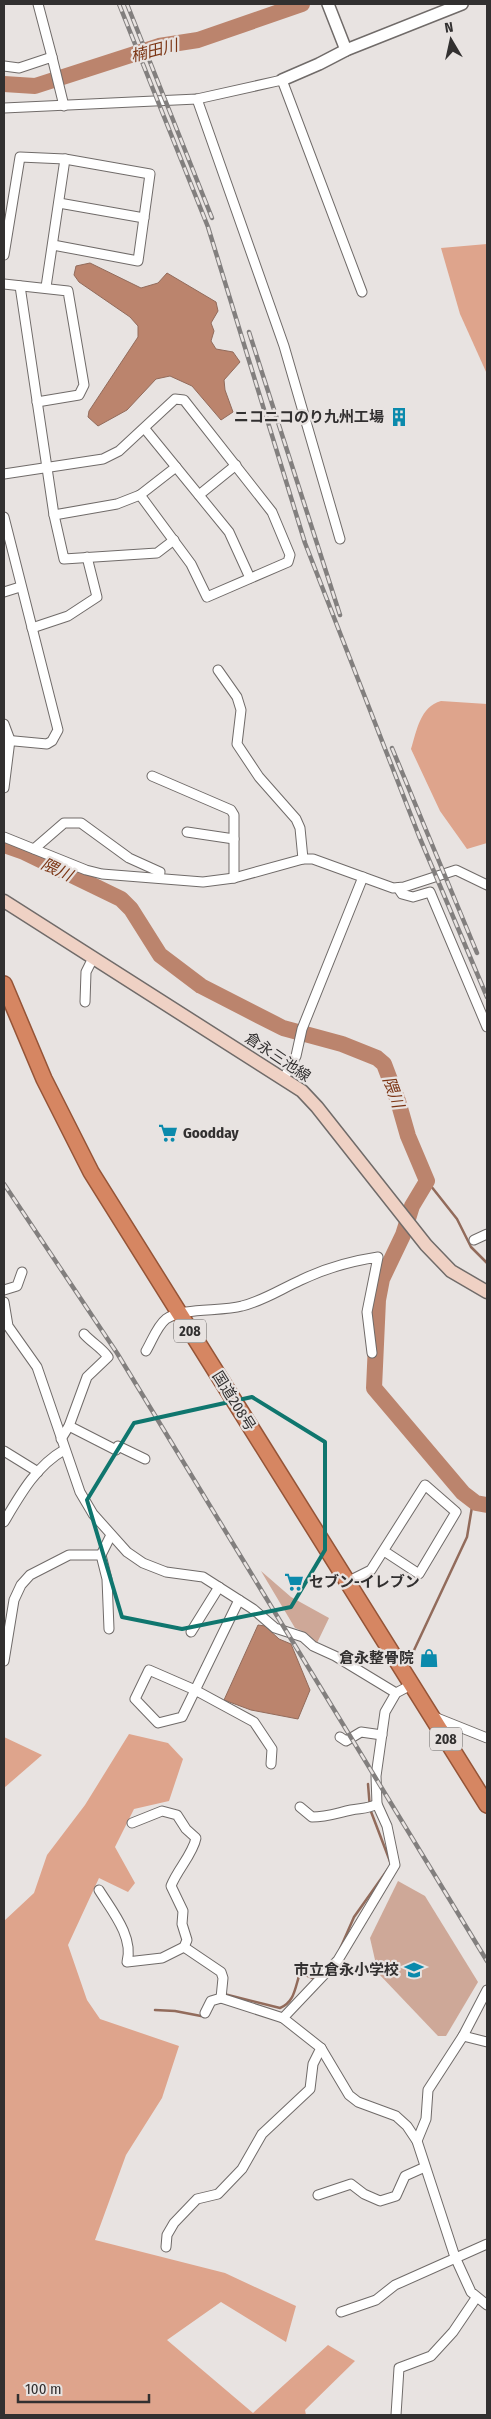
<svg xmlns="http://www.w3.org/2000/svg" width="491" height="2419" font-family="'Fira Sans Condensed','Noto Sans JP',sans-serif">
	<style>
		.green { fill: #cea898 }
		.forest { fill: #dea48c }
		.water { fill: #bb846d; stroke: #926b5b }
		.lines { fill: none; stroke-linecap: round; stroke-linejoin: round }
		.stream { stroke: #926b5b; stroke-width: 2.5 }
		.river { stroke: #bb846d; stroke-width: 16 }
		.minor-casing { stroke: #706b69; stroke-width: 11 }
		.tertiary-casing { stroke: #706b69; stroke-width: 14 }
		.secondary-casing { stroke: #706b69; stroke-width: 15 }
		.trunk-casing { stroke: #955437; stroke-width: 18 }
		.minor { stroke: #fff; stroke-width: 9 }
		.tertiary { stroke: #fff; stroke-width: 11 }
		.secondary { stroke: #efd1c4; stroke-width: 12 }
		.trunk { stroke: #d68662; stroke-width: 15 }
		.rail-casing { stroke: #827f7e; stroke-width: 4.5 }
		.rail { stroke: #e8e3e1; stroke-width: 2.5; stroke-dasharray: 8; stroke-linecap: butt }
		.marked { fill: none; stroke: #0f766e; stroke-width: 4; stroke-linejoin: round }
		.labels { text-anchor: middle; stroke-width: 4.5; stroke-linejoin: round; paint-order: stroke }
		.shield { fill: #e8e3e1; stroke: #696665; stroke-width: 1 }
		.shield-label { font-size: 14px; font-weight: bold; fill: #323030 }
		.poi-label { font-size: 15px; font-weight: bold; fill: #323030; stroke: #e8e3e1; text-anchor: end }
		.street-label { font-size: 15px; fill: #323030; stroke: #e8e3e1 }
		.water-label { font-size: 16px; font-style: italic; fill: #7c3615; stroke: #e8e3e1 }
	</style>
	<rect width="100%" height="100%" fill="#e8e3e1"/>
	<g class="green">
		<polygon points="261,1571 291,1597 329,1618 317,1643 302,1631 295,1628"/>
		<polygon points="398,1881 425,1896 478,1982 446,2036 438,2036 378,1973 370,1938"/>
	</g>
	<g class="forest">
		<polygon points="487,244 487,374 460,314 441,248"/>
		<path d="M441,701L487,704V843L467,849L440,811L411,749C417,730 420,707 441,701Z"/>
		<polygon points="129,1734 168,1743 183,1759 169,1801 134,1809 115,1847 135,1883 128,1892 99,1878 68,1945 87,2000 100,2019 179,2046 162,2098 126,2155 95,2240 225,2273 296,2306 286,2342 221,2302 167,2340 253,2413 328,2345 355,2361 305,2410 306,2415 4,2415 4,1921 34,1893 47,1855 85,1805"/>
		<polygon points="4,1737 42,1755 4,1788"/>
	</g>
	<g class="water">
		<polygon points="90,263 141,288 158,283 167,273 216,302 218,311 211,323 214,331 211,341 216,349 233,352 240,362 224,380 225,390 233,412 221,420 192,386 170,376 156,379 127,410 98,426 88,417 89,411 138,337 138,326 130,317 79,282 74,275 76,266"/>
		<polygon points="258,1625 265,1626 279,1639 291,1644 310,1690 298,1719 251,1710 224,1700"/>
	</g>
	<g class="lines">
		<g class="stream">
			<polyline points="427,1181 457,1219 471,1247 487,1263"/>
			<polyline points="408,1663 467,1537 473,1501"/>
			<polyline points="368,1784 370,1809 391,1864"/>
			<polyline points="340,1949 354,1917 388,1869"/>
			<path d="M224,1994L280,2008C295,2002 295,1987 300,1973L313,1978"/>
			<polyline points="155,2010 175,2011 201,2016 202,2013"/>
		</g>
		<g class="river">
			<polyline points="4,84 35,86 159,46 198,40 302,4"/>
			<polyline points="4,845 24,852 121,899 131,909 160,955 201,986 283,1028 342,1044 377,1058 384,1064 398,1101 408,1136 427,1181 412,1206 403,1235 382,1279 378,1300 374,1388 463,1493 476,1503 487,1505"/>
		</g>
		<g class="minor-casing">
			<g id="minor">
				<polyline points="38,4 52,57"/>
				<polyline points="4,66 19,68 52,57 64,106"/>
				<polyline points="197,99 284,346 340,539"/>
				<polyline points="4,108 197,99 282,80 362,292"/>
				<polyline points="59,203 144,218"/>
				<polyline points="4,255 20,157 65,159 150,174 138,261 53,245"/>
				<polyline points="4,284 68,291 84,385 79,395 37,402"/>
				<polyline points="20,286 54,515 64,559 157,553 174,540"/>
				<polyline points="46,287 65,159"/>
				<polyline points="145,429 229,532 250,578"/>
				<polyline points="4,474 103,459 119,451 175,399 184,400 272,512 290,555 288,562 207,597 191,564 140,495"/>
				<polyline points="199,495 236,465"/>
				<polyline points="54,515 117,504 140,495 176,467"/>
				<polyline points="4,517 58,730 52,741 47,744 4,740"/>
				<polyline points="4,592 20,587"/>
				<polyline points="32,628 68,616 97,597 87,557"/>
				<polyline points="218,670 237,697 241,710 237,744 259,777 296,819 300,828 303,859"/>
				<polyline points="4,724 10,740 4,788"/>
				<polyline points="152,776 231,810 234,815 234,878"/>
				<polyline points="187,832 234,839"/>
				<polyline points="4,837 86,870 102,874 203,882 234,878 303,859 313,859 393,888 404,887 456,870 487,885"/>
				<polyline points="34,849 64,823 81,823 129,858 160,872 159,877"/>
				<polyline points="398,888 402,894 413,897 430,892 487,1027"/>
				<polyline points="85,1002 86,972 93,958"/>
				<polyline points="284,1078 296,1056 302,1029 363,877"/>
				<polyline points="474,1240 487,1234"/>
				<polyline points="4,1290 17,1286 22,1272"/>
				<polyline points="4,1302 8,1326 37,1367 80,1492 93,1514 127,1552 143,1563 166,1572 203,1577 253,1609 275,1628 303,1637 313,1646 335,1656 396,1693"/>
				<path d="M146,1351C152,1341 157,1326 166,1319C184,1307 220,1312 242,1306C263,1301 281,1289 301,1280C326,1268 351,1261 378,1257L367,1312L372,1353"/>
				<polyline points="69,1426 116,1450 118,1446 145,1459"/>
				<path d="M61,1439L69,1426L87,1377L108,1357C101,1347 92,1343 84,1334"/>
				<polyline points="4,1451 38,1472"/>
				<path d="M4,1522C20,1495 36,1466 64,1450"/>
				<polyline points="101,1555 111,1535"/>
				<polyline points="347,1582 371,1570 425,1485 456,1512 419,1574 384,1551"/>
				<polyline points="239,1600 182,1717 158,1723 135,1699 149,1670 195,1690 254,1722 272,1749 271,1764"/>
				<polyline points="191,1632 219,1587"/>
				<polyline points="4,1661 14,1600 21,1585 30,1575 69,1555 101,1555 107,1579 109,1629"/>
				<polyline points="432,1716 487,1738"/>
				<polyline points="340,1737 346,1741 361,1732 382,1735"/>
				<path d="M300,1807L312,1817C326,1817 337,1813 351,1810C361,1808 368,1809 377,1804"/>
				<path d="M99,1890C112,1911 134,1937 127,1962L162,1958L184,1947L187,1940L182,1924L183,1911L171,1886C177,1870 193,1854 196,1838L186,1829L177,1815L162,1811L132,1823"/>
				<polyline points="184,1947 221,1972 223,1978 221,1998"/>
				<polyline points="205,2013 211,2001 221,1998 283,2018 321,2048 349,2095 358,2102 396,2116 407,2126 417,2141 455,2257 471,2292 487,2305"/>
				<polyline points="283,2018 338,1960 395,1865 387,1826 377,1804 376,1776 385,1712 396,1693 411,1685"/>
				<polyline points="463,2036 487,2042"/>
				<polyline points="417,2141 426,2119 428,2090 463,2036 487,1990"/>
				<polyline points="318,2195 351,2184 364,2194 380,2201 396,2196 405,2176 425,2167"/>
				<polyline points="166,2247 167,2235 174,2223 197,2199 218,2194 242,2169 262,2134 310,2089 313,2064 321,2048"/>
				<polyline points="341,2312 376,2300 395,2285 487,2244"/>
				<polyline points="396,2415 399,2368 431,2356 453,2332 476,2298"/>
			</g>
		</g>
		<g class="tertiary-casing">
			<g id="tertiary">
				<polyline points="328,4 346,50"/>
				<polyline points="282,80 319,64 346,50 462,4"/>
			</g>
		</g>
		<g class="secondary-casing">
			<polyline id="secondary" points="4,901 302,1091 317,1107 426,1245 451,1271 487,1292"/>
		</g>
		<g class="trunk-casing">
			<polyline id="trunk" points="4,984 44,1079 91,1172 487,1805"/>
		</g>
		<use href="#minor" class="minor"/>
		<use href="#tertiary" class="tertiary"/>
		<use href="#secondary" class="secondary"/>
		<use href="#trunk" class="trunk"/>
		<g class="rail-casing">
			<g id="rail">
				<polyline points="119,4 208,227 305,543 419,836 487,997"/>
				<polyline points="127,4 212,218"/>
				<polyline points="249,332 340,615"/>
				<polyline points="392,748 477,953"/>
				<polyline points="4,1184 117,1353 487,1961"/>
			</g>
		</g>
		<use href="#rail" class="rail"/>
	</g>
	<path class="marked" d="M252,1397L325,1442V1550L291,1607L182,1629L122,1617L87,1500L134,1423Z"/>
	<defs>
		<g id="building-bare" transform="scale(1.5)"><path d="M-4-6H4V6H1V3H-1V6H-4ZM-2.5-4.3h1.7v1.8h-1.7ZM.8-4.3h1.7v1.8H.8ZM-2.5-1h1.7V.8h-1.7ZM.8-1h1.7V.8H.8Z" fill="#0b8aac" stroke="#e8e3e1" stroke-width="2.5" paint-order="stroke"/></g>
		<g id="supermarket-bare" transform="scale(1.5)"><path d="M-6-5.5h2.5l.6 2H6L4.5 2H-2.5L-4.4-4H-6ZM-1.5 3.2a1.3 1.3 0 1 0 .1 0ZM3 3.2a1.3 1.3 0 1 0 .1 0Z" fill="#0b8aac" stroke="#e8e3e1" stroke-width="2.5" paint-order="stroke"/></g>
		<g id="shop-bare" transform="scale(1.5)"><path d="M-5-2.5h2.3a2.7 3.5 0 0 1 5.4 0H5L5.5 6h-11ZM-1.5-2.5h3a1.5 2.3 0 0 0-3 0Z" fill="#0b8aac" stroke="#e8e3e1" stroke-width="2.5" paint-order="stroke"/></g>
		<g id="school-bare" transform="scale(1.5)"><path d="M0-5L7-2L0 1L-7-2ZM-4 1L0 2.5L4 1V4Q0 6-4 4Z" fill="#0b8aac" stroke="#e8e3e1" stroke-width="2.5" paint-order="stroke"/></g>
	</defs>
	<g fill-rule="evenodd">
		<use href="#building-bare" x="399" y="417"/>
		<use href="#supermarket-bare" x="168" y="1133"/>
		<use href="#supermarket-bare" x="294" y="1582"/>
		<use href="#shop-bare" x="429" y="1658"/>
		<use href="#school-bare" x="414" y="1970"/>
	</g>
	<g class="labels">
		<g class="shield">
			<rect x="174" y="1319.5" width="32" height="23" rx="4"/>
			<rect x="430" y="1727.5" width="32" height="23" rx="4"/>
		</g>
		<g class="shield-label">
			<text x="190" y="1336">208</text>
			<text x="446" y="1744">208</text>
		</g>
		<g class="poi-label">
			<text x="384" y="422">ニコニコのり九州工場</text>
			<text x="183" y="1138" text-anchor="start">Goodday</text>
			<text x="309" y="1587" text-anchor="start">セブン-イレブン</text>
			<text x="414" y="1663">倉永整骨院</text>
			<text x="399" y="1975">市立倉永小学校</text>
		</g>
		<g class="street-label">
			<text transform="translate(278 1057) rotate(34)" y="5">倉永三池線</text>
			<text transform="translate(234 1401) rotate(58)" y="5">国道208号</text>
		</g>
		<g class="water-label">
			<text transform="translate(154 50) rotate(-14)" y="6">楠田川</text>
			<text transform="translate(57 869) rotate(25)" y="6">隈川</text>
			<text transform="translate(394 1092) rotate(70)" y="6">隈川</text>
		</g>
	</g>
	<rect width="491" height="2419" fill="none" stroke="#323030" stroke-width="10"/>
	<g transform="translate(451 40) rotate(351)" stroke="#e8e3e1" stroke-width="4" paint-order="stroke">
	<path d="M0-4L9 19L0 12L-9 19Z" fill="#323030"/>
	<text y="-8" font-size="14" font-weight="bold" text-anchor="middle" fill="#323030">N</text>
	</g>
	<path d="M18 2394v8h131v-8" fill="none" stroke="#323030" stroke-width="2.5"/>
	<text x="25" y="2394" font-size="15" fill="#323030" stroke="#e8e3e1" stroke-width="4" paint-order="stroke">100 m</text>
</svg>
